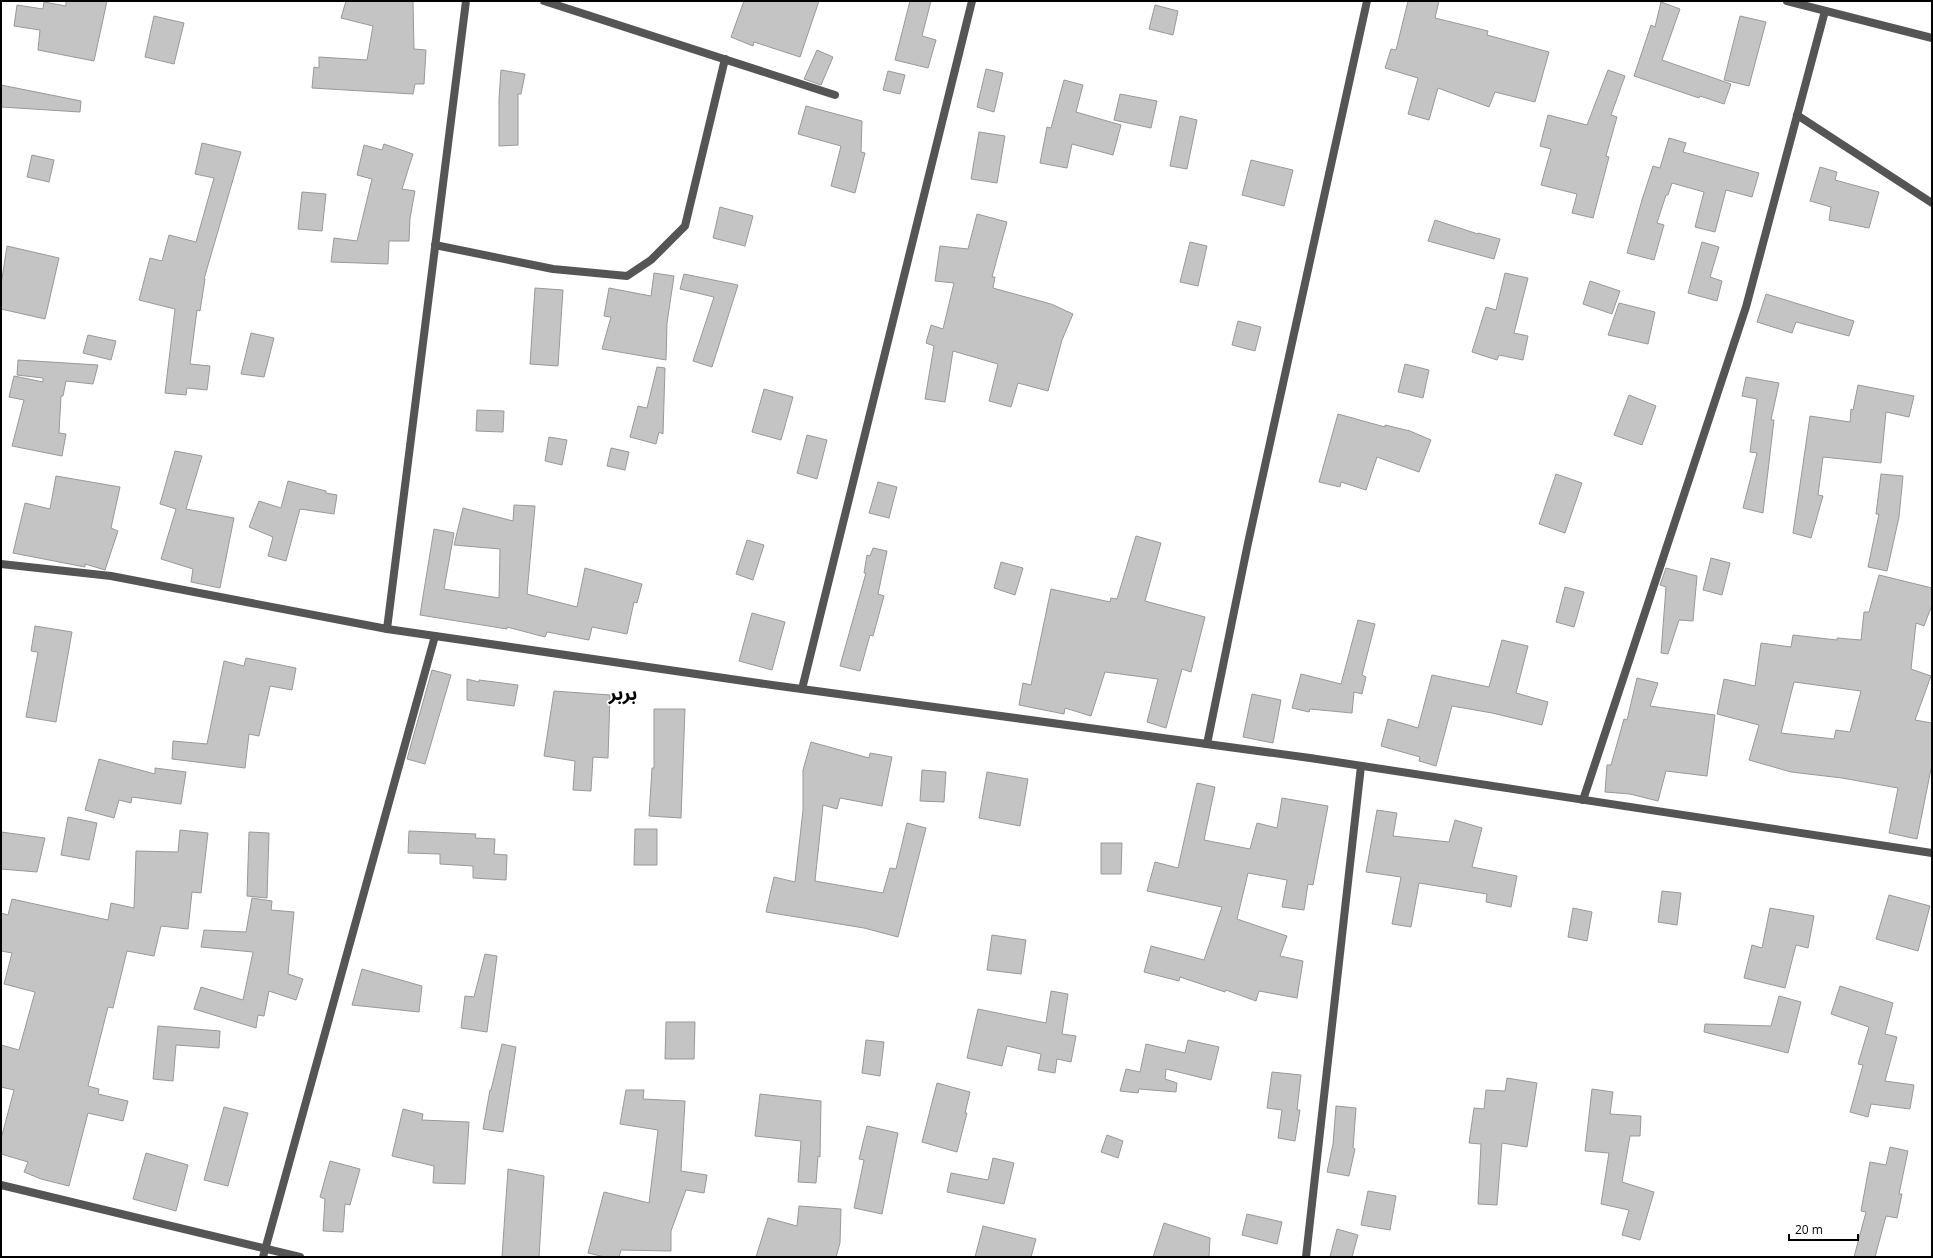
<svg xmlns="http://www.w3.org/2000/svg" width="1933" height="1258" font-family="'Open Sans','Noto Sans Arabic',sans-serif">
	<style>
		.building { fill: #c4c4c4; stroke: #999; fill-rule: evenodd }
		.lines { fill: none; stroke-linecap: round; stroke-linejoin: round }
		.minor { stroke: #555; stroke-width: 8 }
		.tertiary { stroke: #555; stroke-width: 8 }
		.labels { text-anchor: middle; stroke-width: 3; stroke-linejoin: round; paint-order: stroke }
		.town-label { font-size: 19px; font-weight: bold; fill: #000; stroke: #fff }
	</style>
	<rect width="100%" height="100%" fill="#fff"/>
	<g class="building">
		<polygon points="66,1 107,1 94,61 38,50 40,30 14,26 17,5 43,9 44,2 66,6"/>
		<polygon points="346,1 413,1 414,49 426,50 424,84 415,84 413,94 312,88 314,67 319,68 319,57 367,60 373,26 341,18"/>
		<polygon points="744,1 819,1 800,57 754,42 753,46 731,37"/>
		<polygon points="910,1 931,1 922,36 936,40 928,68 895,60"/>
		<polygon points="1408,1 1439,1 1435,18 1488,31 1487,35 1549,52 1535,102 1495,92 1489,107 1438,88 1429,120 1408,114 1418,78 1385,68 1391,49 1396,50"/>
		<polygon points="1661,2 1680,9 1662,60 1731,84 1724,104 1700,96 1699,98 1634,76 1651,25 1655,27"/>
		<polygon points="1155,5 1178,11 1173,35 1149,29"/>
		<polygon points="154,16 184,23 174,64 145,57"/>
		<polygon points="1740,16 1766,22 1749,86 1724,80"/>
		<polygon points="817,50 833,57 821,85 804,79"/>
		<polygon points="986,69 1003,73 994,112 977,107"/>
		<polygon points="501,70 525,74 521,94 518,94 518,145 499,146 499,99"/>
		<polygon points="1608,70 1625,76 1611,115 1617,117 1606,156 1609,157 1593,218 1572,213 1577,194 1541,185 1551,149 1540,146 1548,115 1587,125"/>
		<polygon points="888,71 905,75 900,94 883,90"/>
		<polygon points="1064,80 1083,85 1076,112 1121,125 1113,155 1072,144 1067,168 1040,163 1047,127 1051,128"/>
		<polygon points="1,85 81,101 80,112 1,107"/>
		<polygon points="1120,94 1157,101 1151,128 1114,120"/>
		<polygon points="806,106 862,121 861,152 865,153 855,193 831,186 841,146 798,134"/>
		<polygon points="1180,116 1197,120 1187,169 1170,166"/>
		<polygon points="979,132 1005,136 997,183 971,179"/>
		<polygon points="1669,138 1686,143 1683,152 1759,173 1752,197 1726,190 1715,232 1695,227 1704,192 1672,183 1668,195 1666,195 1657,223 1664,225 1654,260 1627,253 1642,200 1653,166 1660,168"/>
		<polygon points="202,143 241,152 204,279 205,279 200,311 197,310 190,364 210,366 207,390 187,388 186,395 165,393 175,309 139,300 150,258 162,261 169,235 196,242 214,178 195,174"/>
		<polygon points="384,144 413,154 402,189 415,191 410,218 409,241 389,241 388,264 331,262 334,238 357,241 372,179 357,175 364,145 382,150"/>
		<polygon points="32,155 54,160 49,182 27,177"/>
		<polygon points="1251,160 1293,170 1284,206 1242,195"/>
		<polygon points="1820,167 1837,172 1835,180 1879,192 1869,228 1829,220 1831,207 1810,201"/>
		<polygon points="302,192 326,194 322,231 298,229"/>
		<polygon points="720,207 753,216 745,246 713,238"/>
		<polygon points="977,214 1007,222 992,277 995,277 993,288 1051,304 1073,314 1062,340 1048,391 1018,383 1011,407 989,401 998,364 953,351 945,402 925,399 934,346 926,343 931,325 943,329 954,283 935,281 940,246 968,249"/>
		<polygon points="1435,220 1478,234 1478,233 1500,239 1494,259 1428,241"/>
		<polygon points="1190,242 1207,246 1198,286 1180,282"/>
		<polygon points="1702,242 1719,247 1710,277 1722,281 1717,301 1688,293"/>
		<polygon points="7,246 59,258 45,319 1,309 1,285"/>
		<polygon points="654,273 674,276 667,323 666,360 602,349 611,317 604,316 609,288 651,296"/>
		<polygon points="1505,273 1528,278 1514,333 1528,336 1523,360 1499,355 1497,360 1472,352 1486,307 1496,310"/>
		<polygon points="684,274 738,285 712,367 693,361 714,297 680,289"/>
		<polygon points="1590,281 1620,291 1612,314 1583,304"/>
		<polygon points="535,288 563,290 558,366 530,364"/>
		<polygon points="1766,294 1854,321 1849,336 1796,322 1792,333 1757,322"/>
		<polygon points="1619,303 1655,312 1648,344 1608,335"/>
		<polygon points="1238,321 1261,327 1255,351 1232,345"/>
		<polygon points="251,333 274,338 264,377 241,374"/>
		<polygon points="88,335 116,341 111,360 83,353"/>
		<polygon points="18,360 98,365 93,384 66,381 63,396 61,396 59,433 66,434 62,456 12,446 24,400 9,397 14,376 43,382 43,378 17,375"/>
		<polygon points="1405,364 1429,370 1423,398 1398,392"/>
		<polygon points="657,367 665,368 663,434 659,432 656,444 630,437 638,406 647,408"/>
		<polygon points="1746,377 1779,383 1771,420 1774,420 1763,513 1743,508 1757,453 1750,452 1757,399 1742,396"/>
		<polygon points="1858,385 1914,396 1909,417 1886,412 1881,463 1823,457 1818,495 1823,496 1811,538 1793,533 1810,416 1850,422 1851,409 1853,410"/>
		<polygon points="764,389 793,397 781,440 752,432"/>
		<polygon points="1629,395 1656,406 1642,445 1614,435"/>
		<polygon points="477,410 504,411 503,432 476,431"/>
		<polygon points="1338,414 1385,427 1385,425 1410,431 1431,440 1419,472 1377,457 1366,490 1341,482 1340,487 1319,482"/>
		<polygon points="807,435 827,440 817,479 797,473"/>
		<polygon points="549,437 567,440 562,465 545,461"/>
		<polygon points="611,448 629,452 625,470 607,466"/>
		<polygon points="175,451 202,456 186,509 234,518 220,588 191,582 193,569 161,559 176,509 160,504"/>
		<polygon points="1556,474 1582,483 1565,533 1539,524"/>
		<polygon points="1881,474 1903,476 1899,517 1887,571 1868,567 1879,514 1876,514"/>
		<polygon points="56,476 120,487 111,528 118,531 105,570 85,564 85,567 13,553 25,503 50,509"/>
		<polygon points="288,481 326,491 326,493 337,495 334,514 300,509 286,561 268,556 273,537 249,527 259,501 281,508"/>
		<polygon points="878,482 897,487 889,518 869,513"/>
		<polygon points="514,505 535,506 527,594 577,607 585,568 642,584 637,603 634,602 627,634 592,627 589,640 547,632 545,637 507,627 507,629 420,615 434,529 454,533 444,589 499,598 500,549 454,545 463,508 513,521"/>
		<polygon points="1136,536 1161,543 1145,601 1205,617 1191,672 1182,669 1166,728 1147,722 1158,679 1105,672 1091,716 1065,708 1064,714 1019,705 1023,683 1031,685 1051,589 1110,602 1111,598 1117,599"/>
		<polygon points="747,540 764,545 753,580 736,574"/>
		<polygon points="873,548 887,551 878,594 884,596 873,636 870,635 860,671 840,666 866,573 864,573 867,555 870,556"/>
		<polygon points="1711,558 1730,563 1722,595 1703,590"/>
		<polygon points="1001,562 1023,568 1015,595 994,588"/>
		<polygon points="1666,568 1697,576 1693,621 1679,620 1668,654 1661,653 1666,587 1660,585"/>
		<path d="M1879,575L1932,588V605L1924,626L1916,623L1911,669L1931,676L1915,720L1932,723V764L1917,839L1889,833L1898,788L1842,778L1791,772L1749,760L1759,725L1717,714L1724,679L1755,686L1761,643L1791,647L1793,635L1837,640V638L1861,640L1864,612H1869ZM1794,682L1861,691L1850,732L1836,730L1834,739L1781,733Z"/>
		<polygon points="1565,587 1584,592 1574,627 1556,622"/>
		<polygon points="752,613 785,622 772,670 739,661"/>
		<polygon points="1358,620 1375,624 1362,675 1366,677 1362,694 1354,692 1352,713 1310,709 1309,712 1292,708 1301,674 1341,684"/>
		<polygon points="35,626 72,632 56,722 26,717 38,652 31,651"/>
		<polygon points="1502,640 1528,646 1516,693 1548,702 1542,725 1492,713 1452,706 1436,766 1419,761 1420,757 1381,746 1388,719 1418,728 1432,675 1489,687"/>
		<polygon points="246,658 296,668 292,690 270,686 259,736 249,734 245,768 172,759 173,741 207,744 224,661 244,666"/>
		<polygon points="432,670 451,675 425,764 407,759"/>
		<polygon points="1637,678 1658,683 1650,706 1715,715 1707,776 1666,771 1658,801 1630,794 1605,792 1607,765 1611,765 1624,719 1627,720"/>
		<polygon points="467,679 479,682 479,680 518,685 514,706 467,700"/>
		<polygon points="554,691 610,695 608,758 593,757 591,791 573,790 575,761 544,756"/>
		<polygon points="1252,694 1281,700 1273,743 1243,737"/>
		<polygon points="654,709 685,709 681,818 649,816 652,768 654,768"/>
		<polygon points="811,742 869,758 870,753 892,757 882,806 840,798 837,809 823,805 815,881 883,893 890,868 896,869 907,823 926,828 898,937 864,928 766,912 774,877 795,882 803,810 803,770"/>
		<polygon points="99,759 155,774 155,768 186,772 181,804 132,797 131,803 119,800 114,818 85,810"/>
		<polygon points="922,770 946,772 944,802 920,801"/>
		<polygon points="987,772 1028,779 1020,826 979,818"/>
		<polygon points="1197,783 1215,787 1204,840 1250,849 1257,823 1277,828 1282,798 1328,806 1313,885 1308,884 1304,910 1282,907 1287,880 1248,873 1237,919 1287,936 1280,956 1303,961 1297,998 1259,991 1256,1001 1226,990 1225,992 1180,977 1179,981 1144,972 1151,946 1204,960 1222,907 1147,891 1155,862 1178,868"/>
		<polygon points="1377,810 1397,813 1393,836 1449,842 1455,820 1482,828 1472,867 1517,876 1511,907 1486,902 1487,894 1419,883 1411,927 1392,924 1401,877 1366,872"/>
		<polygon points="68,817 97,823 89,860 61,855"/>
		<polygon points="635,829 657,829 657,865 634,865"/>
		<polygon points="180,830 208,833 201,893 192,892 188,929 161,926 154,956 127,951 113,1008 108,1007 88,1086 99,1089 98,1094 128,1101 123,1121 88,1113 69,1186 41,1179 24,1172 28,1162 1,1154 1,1139 14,1090 1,1087 1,1045 19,1050 35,992 4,984 12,953 1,951 1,913 8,915 12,899 108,920 111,903 134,908 136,851 178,852"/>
		<polygon points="409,831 476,834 475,838 495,839 494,854 507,855 506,880 473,878 473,866 440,864 440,854 408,853"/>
		<polygon points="1,832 45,838 37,872 1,869"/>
		<polygon points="249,832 269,833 267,898 247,896"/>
		<polygon points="1101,843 1122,843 1121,874 1101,874"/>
		<polygon points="1662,891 1681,893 1677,925 1658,922"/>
		<polygon points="1889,895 1930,906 1918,951 1876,939"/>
		<polygon points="252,898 272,901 271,910 294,912 288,974 303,979 296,1000 269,991 264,1016 258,1015 256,1028 194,1009 201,987 243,1000 253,952 201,947 204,930 246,932"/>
		<polygon points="1573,908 1592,912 1587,941 1568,937"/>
		<polygon points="1770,908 1814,916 1808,948 1796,945 1785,988 1744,978 1752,945 1762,948"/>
		<polygon points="992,935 1026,940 1021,974 987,970"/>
		<polygon points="485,954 497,956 487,1032 461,1028 465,996 474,997"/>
		<polygon points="362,969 422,986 419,1012 352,1005"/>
		<polygon points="1840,986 1893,1003 1885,1034 1897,1037 1885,1081 1914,1085 1910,1109 1871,1104 1868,1117 1850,1112 1863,1065 1858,1064 1869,1027 1831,1014"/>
		<polygon points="1051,991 1068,994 1062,1034 1076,1036 1071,1062 1057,1059 1055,1073 1038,1070 1041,1054 1007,1046 1002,1066 967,1058 978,1009 1046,1023"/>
		<polygon points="1779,996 1801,1002 1788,1053 1704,1032 1705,1024 1771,1026"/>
		<polygon points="666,1022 695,1022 694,1059 665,1059"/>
		<polygon points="158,1026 220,1031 219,1048 176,1045 173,1081 153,1079"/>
		<polygon points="866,1040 884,1042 880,1076 862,1073"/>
		<polygon points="1188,1040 1219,1047 1211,1080 1166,1069 1165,1079 1177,1083 1176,1092 1139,1089 1138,1093 1120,1091 1126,1069 1140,1072 1146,1044 1185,1053"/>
		<polygon points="502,1044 516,1047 503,1132 483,1129 490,1090 491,1090"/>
		<polygon points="1272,1072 1301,1075 1297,1110 1300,1110 1295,1141 1278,1138 1282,1110 1267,1108"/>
		<polygon points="1507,1078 1537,1083 1527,1147 1502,1143 1497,1205 1478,1204 1481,1144 1469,1143 1474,1108 1484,1109 1486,1090 1505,1091"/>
		<polygon points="937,1083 970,1092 965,1113 967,1113 957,1152 922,1142"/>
		<polygon points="1592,1089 1613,1092 1610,1114 1641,1116 1640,1136 1630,1136 1622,1182 1654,1192 1640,1240 1622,1235 1629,1210 1601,1204 1609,1153 1585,1151"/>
		<polygon points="626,1090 644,1090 643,1099 685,1101 681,1171 707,1175 704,1193 686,1190 671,1231 671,1251 621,1250 619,1257 605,1257 588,1253 604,1192 649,1203 658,1130 620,1124"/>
		<polygon points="760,1094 821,1101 820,1157 818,1156 816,1183 798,1182 801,1141 755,1136"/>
		<polygon points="1336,1106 1356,1108 1353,1148 1355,1149 1349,1176 1327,1172 1333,1144"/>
		<polygon points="224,1107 248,1113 228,1186 204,1180"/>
		<polygon points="403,1109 423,1114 422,1120 469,1122 465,1184 433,1183 434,1166 392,1156"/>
		<polygon points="867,1126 898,1133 882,1214 854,1208 864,1160 859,1159"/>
		<polygon points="1107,1135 1123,1141 1118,1158 1101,1152"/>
		<polygon points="1890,1147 1908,1151 1899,1194 1902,1194 1897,1218 1886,1216 1875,1257 1854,1257 1866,1212 1861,1211 1870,1162 1886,1165"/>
		<polygon points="146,1153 188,1165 176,1211 133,1199"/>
		<polygon points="993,1158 1014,1163 1004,1204 947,1192 951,1173 988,1180"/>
		<polygon points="330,1161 360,1169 350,1205 345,1204 343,1232 323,1231 325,1199 320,1197"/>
		<polygon points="508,1169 544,1176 539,1257 502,1257"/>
		<polygon points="1368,1191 1396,1196 1390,1230 1361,1225"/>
		<polygon points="799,1206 841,1209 840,1243 836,1257 756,1257 768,1218 797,1226"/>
		<polygon points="1247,1214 1282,1222 1277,1244 1242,1235"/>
		<polygon points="1164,1223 1210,1238 1209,1257 1153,1257"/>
		<polygon points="983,1226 1036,1239 1031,1257 975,1257"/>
		<polygon points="1337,1229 1358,1235 1352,1257 1330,1257"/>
	</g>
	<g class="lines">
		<g class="minor">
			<polyline points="544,1 835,95"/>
			<polyline points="1787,1 1932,38"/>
			<polyline points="1797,115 1932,203"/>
			<polyline points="435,245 553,269 627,276 651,260 685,226 725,59"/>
			<polyline points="387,629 466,1"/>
			<polyline points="802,689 972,1"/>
			<polyline points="1207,744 1248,543 1367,1"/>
			<polyline points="1583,800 1746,307 1825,11"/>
			<polyline points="1,1185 300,1257"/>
			<polyline points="263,1257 435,636"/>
			<polyline points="1306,1257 1361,766"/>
		</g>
		<polyline class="tertiary" points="1,564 111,576 387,629 772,685 1310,758 1932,853"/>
	</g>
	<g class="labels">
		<g class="town-label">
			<text x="623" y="700">بربر</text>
		</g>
	</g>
	<rect width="1933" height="1258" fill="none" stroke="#000000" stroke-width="4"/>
	<path d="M1789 1234v6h69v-6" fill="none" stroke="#000000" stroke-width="2"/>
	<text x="1795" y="1234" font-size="12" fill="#000000" stroke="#ffffff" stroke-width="3" paint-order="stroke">20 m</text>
</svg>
